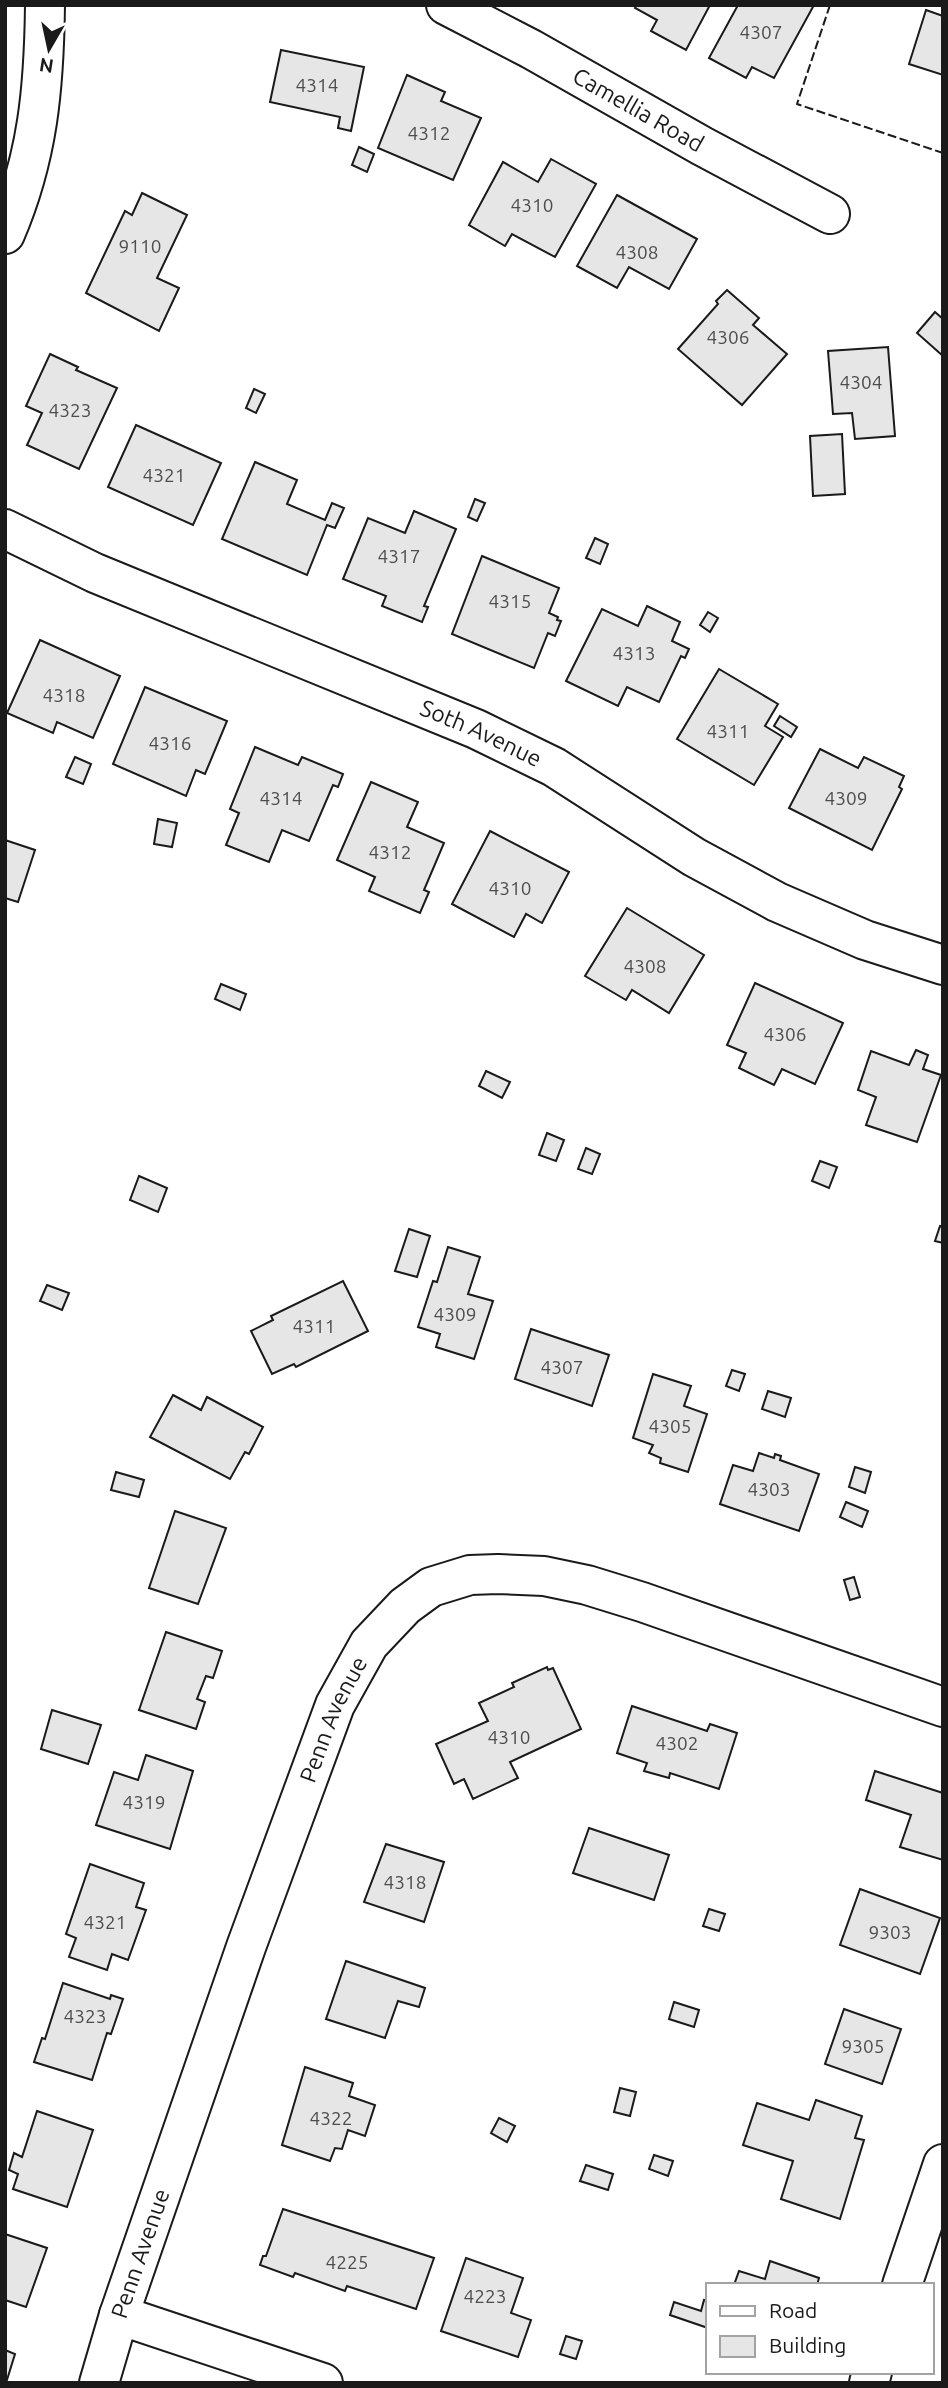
<svg xmlns="http://www.w3.org/2000/svg" width="948" height="2388" font-family="Ubuntu,sans-serif">
	<style>
		.building { fill: #e6e6e6; stroke: #1a1a1a; stroke-width: 2 }
		.lines { fill: none; stroke-linecap: round; stroke-linejoin: round }
		.minor-casing { stroke: #1a1a1a; stroke-width: 42 }
		.minor { stroke: #fff; stroke-width: 38 }
		.fence { stroke: #1a1a1a; stroke-width: 2; stroke-dasharray: 9 3.5; stroke-linecap: butt }
		.labels { text-anchor: middle; stroke-width: 5; stroke-linejoin: round; paint-order: stroke }
		.number-label { font-size: 19px; fill: #4d4d4d }
		.street-label { font-size: 23px; fill: #1a1a1a; stroke: #fff }
	</style>
	<rect width="100%" height="100%" fill="#fff"/>
	<g class="building">
		<polygon points="637,5 710,5 686,50 651,31 657,20 635,8"/>
		<polygon points="738,5 814,5 774,78 752,67 746,78 709,58"/>
		<polygon points="926,10 943,16 943,75 909,64"/>
		<polygon points="281,50 364,67 351,131 338,128 340,117 270,102"/>
		<polygon points="407,75 445,92 441,101 481,118 453,180 378,148"/>
		<polygon points="359,147 374,154 367,172 352,165"/>
		<polygon points="551,159 596,184 555,257 512,234 505,246 469,225 503,162 538,182"/>
		<polygon points="142,193 187,215 157,278 179,288 159,331 86,293 125,211 132,215"/>
		<polygon points="617,195 697,239 669,289 629,267 617,288 577,266"/>
		<polygon points="727,290 759,318 753,325 787,354 742,405 678,349 718,304 716,301"/>
		<polygon points="935,312 943,319 943,356 917,333"/>
		<polygon points="888,347 895,436 855,439 852,413 833,414 828,351"/>
		<polygon points="50,354 78,367 76,370 117,388 79,469 27,445 42,413 26,406"/>
		<polygon points="254,389 265,394 256,413 246,408"/>
		<polygon points="136,425 221,463 193,525 108,487"/>
		<polygon points="842,434 845,494 813,496 810,436"/>
		<polygon points="255,462 297,480 287,504 325,520 332,503 344,508 335,528 327,525 307,575 222,539"/>
		<polygon points="475,499 485,503 477,521 468,517"/>
		<polygon points="414,511 456,529 424,606 428,607 422,622 382,606 386,596 343,579 368,518 405,533"/>
		<polygon points="595,538 608,544 600,564 586,558"/>
		<polygon points="482,556 559,588 549,613 558,617 557,620 561,621 555,636 548,633 534,668 452,634"/>
		<polygon points="647,606 680,622 672,641 689,649 685,658 681,656 659,702 627,687 618,706 566,681 602,609 638,626"/>
		<polygon points="708,612 718,618 710,632 700,625"/>
		<polygon points="40,640 120,676 93,738 57,722 53,733 7,713"/>
		<polygon points="719,669 778,704 765,726 783,737 754,785 677,739"/>
		<polygon points="145,687 227,721 205,774 196,770 186,796 113,764"/>
		<polygon points="780,716 797,727 791,737 774,726"/>
		<polygon points="255,747 298,765 302,757 343,774 338,787 333,785 309,841 282,830 269,862 226,845 239,813 230,809"/>
		<polygon points="820,749 858,768 864,757 904,776 899,787 902,789 872,850 789,808"/>
		<polygon points="75,757 91,764 83,784 66,777"/>
		<polygon points="371,782 418,802 407,827 444,843 424,890 429,892 420,913 369,891 375,877 337,860"/>
		<polygon points="158,819 177,823 172,847 154,844"/>
		<polygon points="490,831 569,872 542,923 526,914 514,937 452,904"/>
		<polygon points="5,840 35,850 18,902 5,898"/>
		<polygon points="627,908 704,955 669,1013 632,990 626,1000 585,976"/>
		<polygon points="755,983 843,1023 815,1084 782,1069 774,1085 739,1068 746,1053 727,1045"/>
		<polygon points="221,984 246,994 240,1010 215,999"/>
		<polygon points="916,1050 928,1055 923,1069 941,1075 917,1142 866,1125 876,1097 858,1090 871,1051 909,1065"/>
		<polygon points="486,1071 510,1082 502,1098 479,1086"/>
		<polygon points="547,1133 564,1140 556,1161 539,1155"/>
		<polygon points="586,1148 600,1154 592,1174 578,1169"/>
		<polygon points="820,1161 837,1167 829,1188 812,1181"/>
		<polygon points="139,1176 167,1188 158,1212 130,1200"/>
		<polygon points="940,1226 943,1227 943,1243 935,1241"/>
		<polygon points="409,1229 430,1236 417,1277 395,1271"/>
		<polygon points="448,1247 480,1257 468,1294 493,1301 474,1359 436,1347 440,1334 418,1327 433,1281 437,1282"/>
		<polygon points="343,1281 368,1331 296,1367 294,1364 272,1374 251,1331 273,1320 271,1316"/>
		<polygon points="47,1285 69,1293 62,1310 40,1301"/>
		<polygon points="531,1329 609,1355 592,1406 515,1379"/>
		<polygon points="732,1370 745,1374 739,1391 726,1386"/>
		<polygon points="653,1374 691,1386 684,1406 707,1414 688,1472 660,1463 661,1458 649,1453 653,1445 633,1438"/>
		<polygon points="768,1391 791,1398 785,1417 762,1409"/>
		<polygon points="173,1395 201,1410 207,1397 263,1427 249,1454 245,1452 230,1479 150,1437"/>
		<polygon points="759,1453 774,1458 775,1454 781,1456 780,1460 819,1474 799,1531 720,1504 733,1465 753,1471"/>
		<polygon points="855,1467 871,1472 865,1493 849,1487"/>
		<polygon points="116,1472 144,1480 139,1497 111,1490"/>
		<polygon points="846,1502 868,1511 862,1527 840,1517"/>
		<polygon points="175,1511 226,1528 198,1604 149,1588"/>
		<polygon points="854,1577 860,1597 850,1600 844,1580"/>
		<polygon points="166,1632 222,1651 213,1678 206,1676 197,1699 205,1702 196,1729 139,1710"/>
		<polygon points="547,1667 548,1670 553,1668 581,1729 510,1762 518,1778 473,1799 464,1779 454,1784 436,1744 488,1721 479,1703 514,1687 512,1683"/>
		<polygon points="632,1706 707,1731 710,1724 737,1733 719,1789 670,1773 669,1778 644,1771 647,1763 617,1753"/>
		<polygon points="52,1710 101,1725 88,1764 41,1749"/>
		<polygon points="146,1755 193,1771 170,1849 96,1825 114,1772 138,1780"/>
		<polygon points="875,1771 943,1793 943,1860 900,1847 911,1815 866,1800"/>
		<polygon points="589,1828 669,1855 654,1900 573,1873"/>
		<polygon points="386,1844 444,1862 424,1922 364,1902"/>
		<polygon points="90,1864 144,1883 136,1907 146,1910 128,1960 112,1954 107,1970 69,1957 76,1938 66,1934"/>
		<polygon points="860,1889 940,1918 920,1974 840,1945"/>
		<polygon points="709,1909 725,1914 719,1931 703,1926"/>
		<polygon points="346,1961 425,1988 419,2007 398,2001 385,2038 326,2019"/>
		<polygon points="63,1983 110,1999 111,1995 123,1999 111,2034 107,2033 92,2080 34,2062 42,2038 45,2039"/>
		<polygon points="674,2002 699,2010 694,2027 669,2019"/>
		<polygon points="844,2009 901,2029 882,2084 825,2064"/>
		<polygon points="305,2067 353,2083 349,2096 375,2105 365,2136 348,2130 342,2149 335,2148 330,2161 282,2145"/>
		<polygon points="620,2088 636,2092 630,2116 614,2112"/>
		<polygon points="816,2100 862,2116 855,2138 864,2140 840,2219 781,2199 793,2161 743,2145 757,2103 809,2120"/>
		<polygon points="37,2111 93,2130 67,2207 13,2189 18,2174 9,2170 14,2153 22,2157"/>
		<polygon points="499,2118 515,2126 507,2142 491,2133"/>
		<polygon points="654,2155 673,2161 668,2176 649,2169"/>
		<polygon points="586,2165 613,2174 608,2190 580,2181"/>
		<polygon points="283,2209 434,2258 416,2309 347,2286 345,2291 295,2273 293,2277 260,2265 263,2256 266,2256"/>
		<polygon points="5,2234 47,2248 26,2307 5,2300"/>
		<polygon points="466,2258 523,2278 511,2313 531,2320 518,2357 441,2331"/>
		<polygon points="770,2261 819,2278 817,2285 734,2285 739,2271 765,2279"/>
		<polygon points="704,2300 708,2301 708,2328 670,2315 674,2302 701,2311"/>
		<polygon points="566,2336 582,2341 576,2359 560,2354"/>
		<polygon points="5,2350 15,2354 6,2383 5,2383"/>
	</g>
	<g class="lines">
		<g class="minor-casing">
			<g id="minor">
				<path id="s1" d="M446,5L531,49L702,146L830,214"/>
				<path d="M5,234C38,157 44,88 45,5"/>
				<path id="s2" d="M5,529L95,573L476,729L554,767L694,857L777,902L865,940L943,965"/>
				<polyline points="902,2285 943,2164"/>
				<polyline points="119,2315 323,2383"/>
				<path id="s3" d="M99,2383L119,2315L246,1947L335,1705L369,1644L405,1606L431,1587L470,1575L498,1574L544,1576L587,1585L642,1602L943,1707"/>
				<polyline points="869,2383 872,2372"/>
			</g>
		</g>
		<use href="#minor" class="minor"/>
		<polyline class="fence" points="830,5 797,104 943,153"/>
	</g>
	<g class="labels">
		<g class="number-label">
			<text x="761" y="39">4307</text>
			<text x="317" y="92">4314</text>
			<text x="429" y="140">4312</text>
			<text x="532" y="212">4310</text>
			<text x="140" y="253">9110</text>
			<text x="637" y="259">4308</text>
			<text x="728" y="344">4306</text>
			<text x="861" y="389">4304</text>
			<text x="70" y="417">4323</text>
			<text x="164" y="482">4321</text>
			<text x="399" y="563">4317</text>
			<text x="510" y="608">4315</text>
			<text x="634" y="660">4313</text>
			<text x="64" y="702">4318</text>
			<text x="728" y="738">4311</text>
			<text x="170" y="750">4316</text>
			<text x="281" y="805">4314</text>
			<text x="846" y="805">4309</text>
			<text x="390" y="859">4312</text>
			<text x="510" y="895">4310</text>
			<text x="645" y="973">4308</text>
			<text x="785" y="1041">4306</text>
			<text x="455" y="1321">4309</text>
			<text x="314" y="1333">4311</text>
			<text x="562" y="1374">4307</text>
			<text x="670" y="1433">4305</text>
			<text x="769" y="1496">4303</text>
			<text x="509" y="1744">4310</text>
			<text x="677" y="1750">4302</text>
			<text x="144" y="1809">4319</text>
			<text x="405" y="1889">4318</text>
			<text x="105" y="1929">4321</text>
			<text x="890" y="1939">9303</text>
			<text x="85" y="2023">4323</text>
			<text x="863" y="2053">9305</text>
			<text x="331" y="2125">4322</text>
			<text x="347" y="2269">4225</text>
			<text x="485" y="2303">4223</text>
		</g>
		<g class="street-label">
			<text dy="8" stroke="none"><textPath href="#s1" startOffset="219">Camellia Road</textPath></text>
			<text dy="8" stroke="none"><textPath href="#s2" startOffset="518">Soth Avenue</textPath></text>
			<text dy="8" stroke="none"><textPath href="#s3" startOffset="704">Penn Avenue</textPath></text>
			<text dy="8" stroke="none"><textPath href="#s3" startOffset="136">Penn Avenue</textPath></text>
		</g>
	</g>
	<rect width="948" height="2388" fill="none" stroke="#1a1a1a" stroke-width="14"/>
	<rect x="706" y="2283" width="228" height="91" fill="#ffffff" stroke="#a3a3a3" stroke-width="2"/>
	<rect x="720" y="2306" width="35" height="10" fill="#ffffff" stroke="#a3a3a3" stroke-width="2"/>
	<text x="769" y="2318" font-size="21" fill="#1a1a1a">Road</text>
	<rect x="720" y="2336" width="35" height="21" fill="#e6e6e6" stroke="#a3a3a3" stroke-width="2"/>
	<text x="769" y="2353" font-size="21" fill="#1a1a1a">Building</text>
	<g transform="translate(49 49) rotate(189)" stroke="#ffffff" stroke-width="5" paint-order="stroke">
	<path d="M0-5L12 26L0 18L-12 26Z" fill="#1a1a1a"/>
	<text y="-10" font-size="19" font-weight="bold" text-anchor="middle" fill="#1a1a1a">N</text>
	</g>
</svg>
